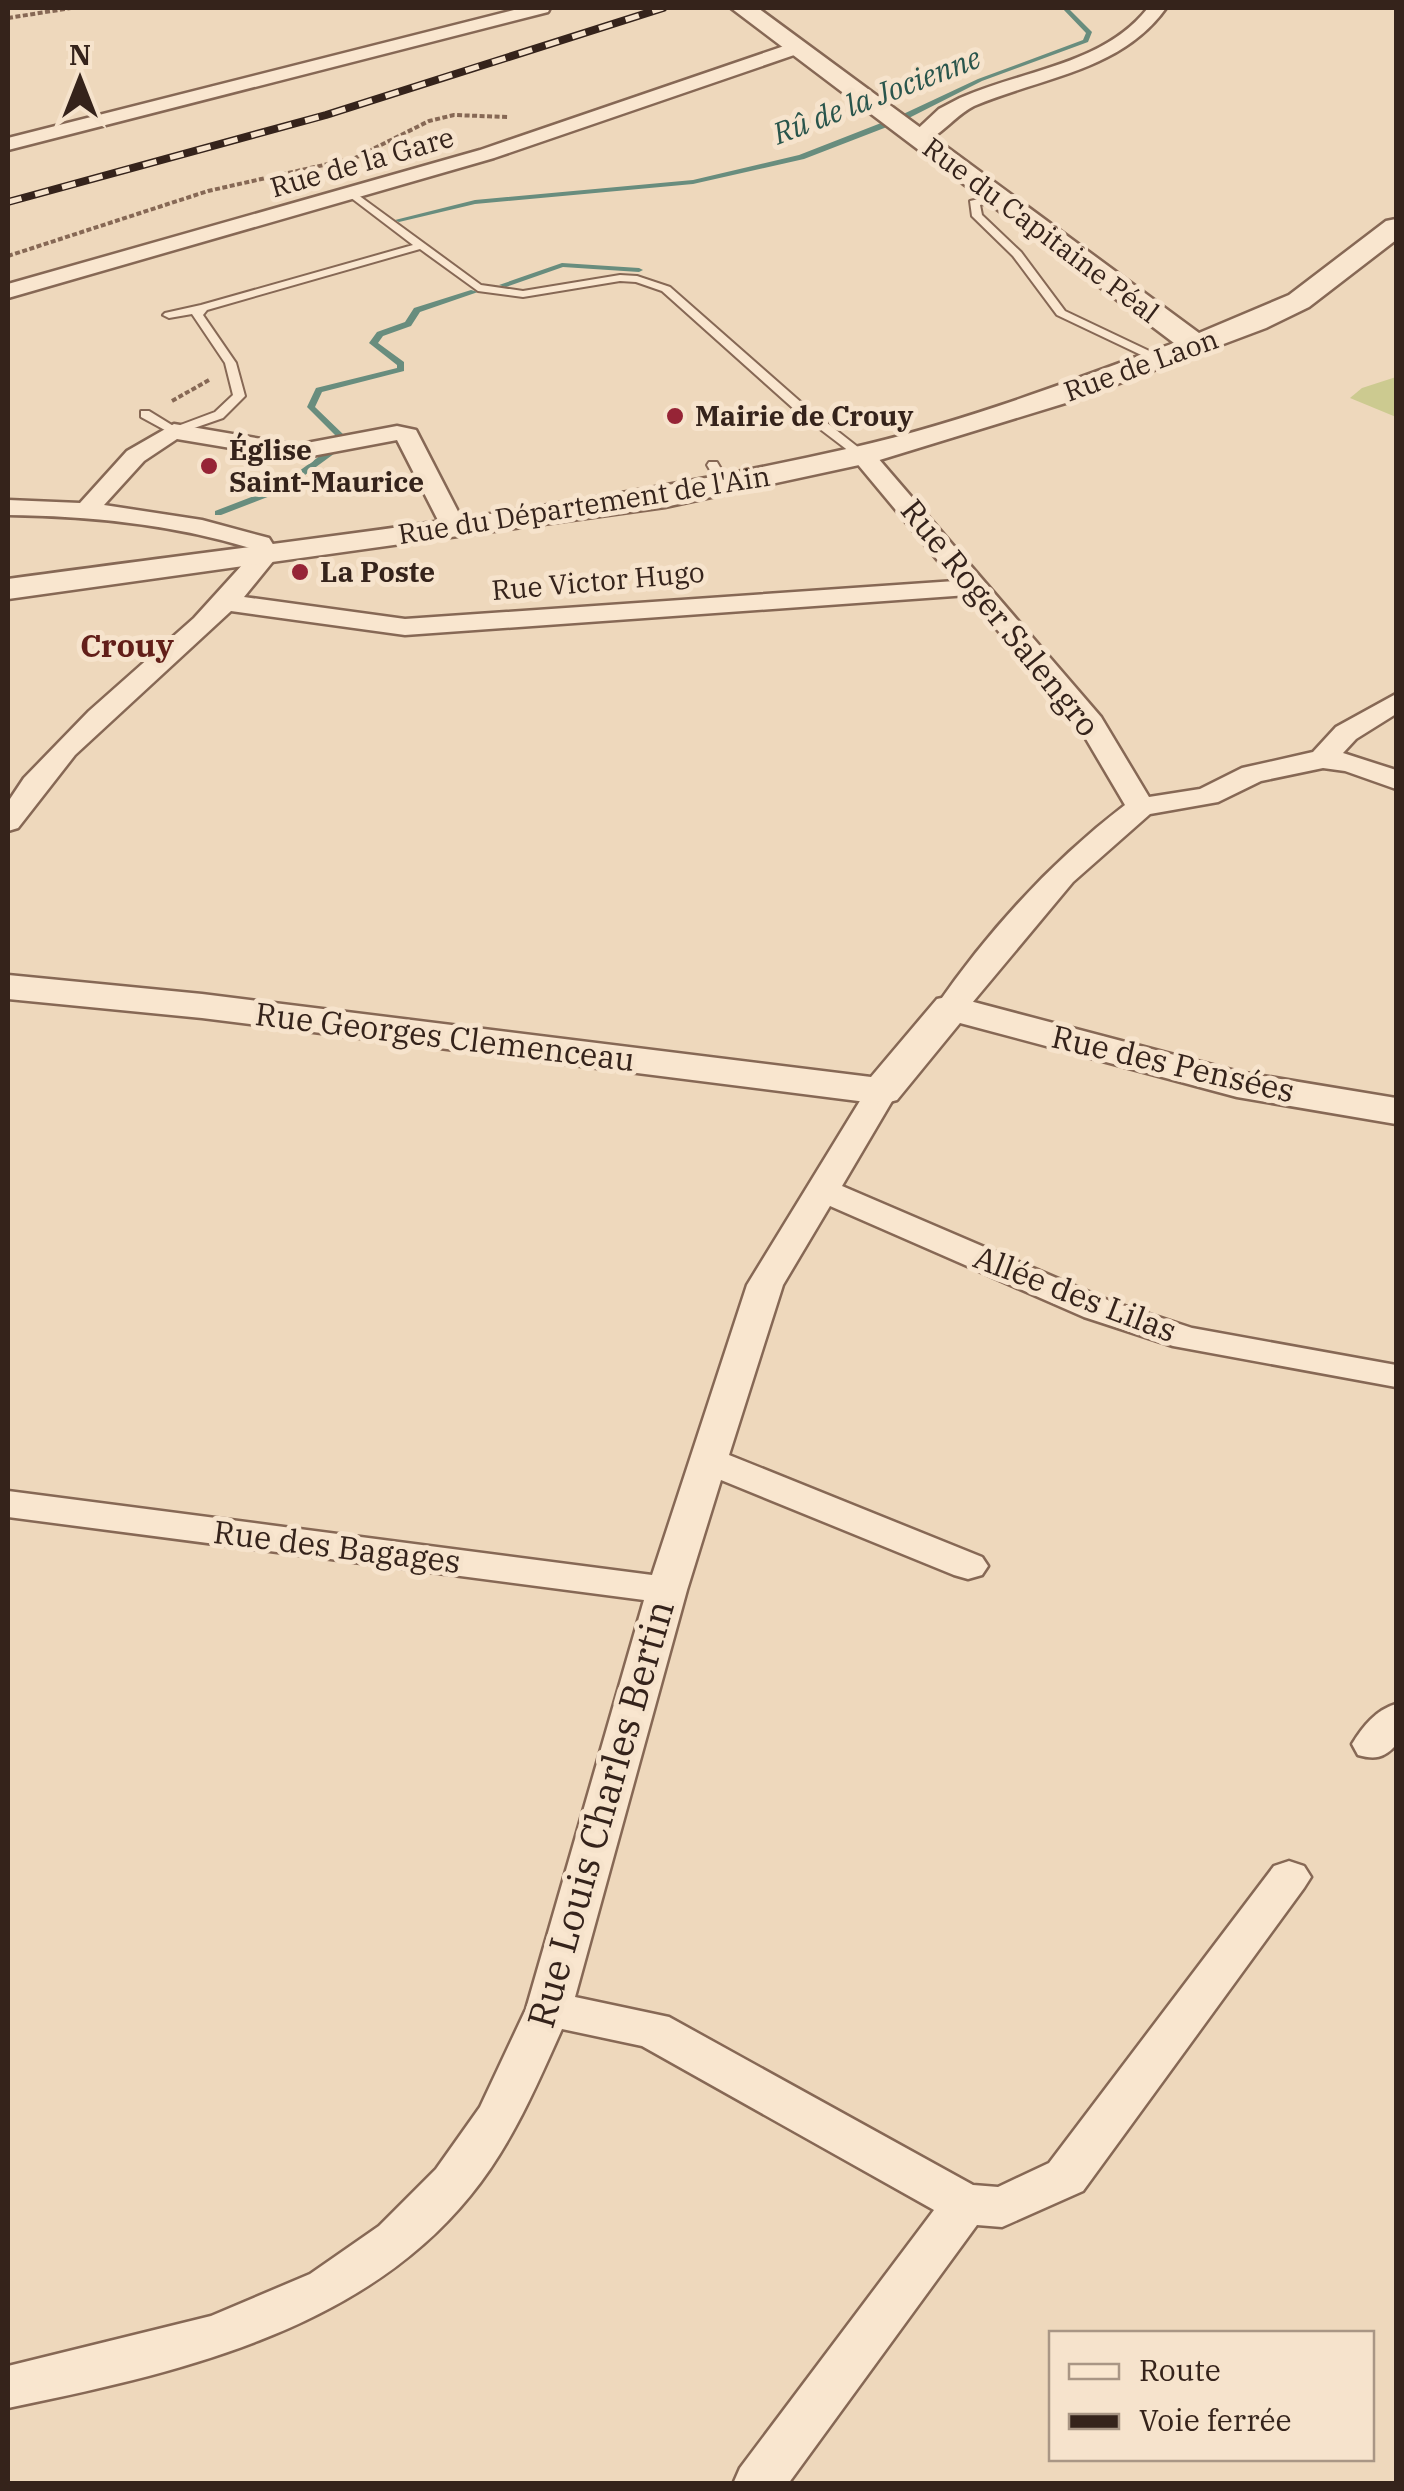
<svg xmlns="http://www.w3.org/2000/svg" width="1404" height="2491" font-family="'IBM Plex Serif',serif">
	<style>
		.green { fill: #ccca90 }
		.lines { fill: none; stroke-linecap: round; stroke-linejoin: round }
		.stream { fill: #688d7e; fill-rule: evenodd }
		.service-casing { stroke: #866855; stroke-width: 4 }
		.minor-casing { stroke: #866855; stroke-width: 5 }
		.tertiary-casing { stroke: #866855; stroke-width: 5 }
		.path { stroke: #866855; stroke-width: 4; stroke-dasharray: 5 2.5; stroke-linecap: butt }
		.service { fill: #f9e6cf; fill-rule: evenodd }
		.minor { fill: #f9e6cf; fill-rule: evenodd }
		.tertiary { fill: #f9e6cf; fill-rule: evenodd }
		.rail-casing { stroke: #35231b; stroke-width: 8 }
		.rail { stroke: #f6e3cc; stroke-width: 5; stroke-dasharray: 14; stroke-linecap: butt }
		.poi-dot { fill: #962436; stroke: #f6e3cc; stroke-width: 4 }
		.labels { text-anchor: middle; stroke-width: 10; stroke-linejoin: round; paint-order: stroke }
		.far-street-label { font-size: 28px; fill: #35231b; stroke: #f6e3cc }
		.far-poi-label { font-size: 28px; font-weight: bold; fill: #35231b; stroke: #f6e3cc; text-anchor: start }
		.far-water-label { font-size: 30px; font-style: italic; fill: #29554c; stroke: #f6e3cc }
		.street-label { font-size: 32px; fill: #35231b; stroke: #f6e3cc }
		.far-quarter-label { font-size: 32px; font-weight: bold; fill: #621e19; stroke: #f6e3cc }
		.near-street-label { font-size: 38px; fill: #35231b; stroke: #f6e3cc }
	</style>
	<rect width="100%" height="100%" fill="#eed8bc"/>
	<polygon class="green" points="1396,377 1396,417 1350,398 1362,388"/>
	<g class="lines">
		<g class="stream">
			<polygon points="1062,8 1068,8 1092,32 1088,42 982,81 905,120 804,159 693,184 475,204 399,222 395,220 475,200 693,180 799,155 899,116 978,79 1083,40 1086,33"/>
			<polygon points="562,263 639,268 643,270 639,272 563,267 506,287 499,285"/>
			<polygon points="471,290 478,292 420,312 411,326 383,336 378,343 404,362 404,371 322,392 315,407 345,436 342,448 283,491 221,515 215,515 215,511 277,487 335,445 337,437 307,407 316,388 397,368 397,365 369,343 377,332 405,322 414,308"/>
		</g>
		<g class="service-casing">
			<g id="service">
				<polygon points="354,192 481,285 523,291 620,275 637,276 670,287 803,404 868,455 858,458 795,410 662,291 636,282 620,281 523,297 478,291 420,249 207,310 203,315 236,363 245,396 223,418 174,435 141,417 141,411 149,411 175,427 215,412 233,395 225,363 192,314 169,318 163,315 165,313 201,305 413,245 350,197 349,195"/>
				<polygon points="996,195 1000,196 1000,200 980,205 982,215 1021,252 1065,311 1164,358 1164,362 1156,362 1057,315 1013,256 972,216 970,201"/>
				<polygon points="709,462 717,462 731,486 729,489 721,489 707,465"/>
			</g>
		</g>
		<g class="minor-casing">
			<g id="minor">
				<polygon points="522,8 550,8 548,12 8,150 8,138"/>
				<path d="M1148,8H1166C1121,71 1042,77 974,106C954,116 940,138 918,144L908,138L939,109L960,98C1023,70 1103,65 1148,8Z"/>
				<polygon points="796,42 803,44 803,52 494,158 8,298 8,284 480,150"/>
				<path d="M174,424L296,445L397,426L416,430L466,527L462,532H444L397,440L296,459L177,439L144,461L104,505L202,520L269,538L279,554L244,597L405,619L955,581L850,455L862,448L871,450L1101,717L1149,797L1200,789L1242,768L1313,752L1336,727L1396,694V714L1356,739L1343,753L1396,770V789L1345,771L1323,768L1261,781L1218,802L1150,814L1073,882L962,1015H940L935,1008C987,932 1052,861 1125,805L1079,727L968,595L405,635L231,611L75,755L18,828L8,831V802L24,778L89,711L194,618L253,553L250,548C171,524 89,516 8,515V500L80,503L127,451Z"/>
				<path d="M882,1081L894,1084L898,1091L842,1186L1110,1301L1192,1328L1396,1365V1387L1173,1346L1084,1317L830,1206L783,1285L729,1455L982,1557L988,1566L982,1575L968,1579L954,1575L721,1480L687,1590L575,1997L669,2017L973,2185L998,2187L1049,2163L1274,1866L1289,1861L1304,1866L1311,1877L1304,1888L1083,2191L1002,2227L977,2225L788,2484H733L740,2468L934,2210L642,2046L562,2029C536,2087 511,2146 470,2196C359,2333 172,2374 8,2408V2366L211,2316L310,2274L379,2226L436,2169L480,2107L526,2009L644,1600L8,1517V1491L652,1575L747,1285L866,1091L870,1084Z"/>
				<path d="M1396,1704V1745C1384,1758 1375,1760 1358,1755L1352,1744C1363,1726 1376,1710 1396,1704Z"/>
			</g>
		</g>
		<g class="tertiary-casing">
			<g id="tertiary">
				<path d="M731,8H758L1199,333L1289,295L1386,221L1396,219V240L1309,307L1266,328L1072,401L873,462L665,507L8,599V579C289,540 574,511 851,448C961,423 1068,382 1174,343Z"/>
				<polygon points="8,975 202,994 871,1077 937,999 951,996 1239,1072 1396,1098 1396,1124 1237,1097 960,1023 897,1100 882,1104 202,1018 8,999"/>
			</g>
		</g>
		<g class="path">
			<polyline points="8,18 71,8"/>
			<polyline points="8,256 208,191 355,158 429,121 454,115 508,117"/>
			<polyline points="172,401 209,380"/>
		</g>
		<use href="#service" class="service"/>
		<use href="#minor" class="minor"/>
		<use href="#tertiary" class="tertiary"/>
		<g class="rail-casing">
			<polyline id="rail" points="8,202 326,115 663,8"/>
		</g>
		<use href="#rail" class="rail"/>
	</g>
	<g class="poi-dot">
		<circle cx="675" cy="416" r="10"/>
		<circle cx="209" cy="466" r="10"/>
		<circle cx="300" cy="572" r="10"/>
	</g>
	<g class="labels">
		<g class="far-street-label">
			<text transform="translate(362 162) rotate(-16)" y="10">Rue de la Gare</text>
			<text transform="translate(1041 230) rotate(37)" y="10">Rue du Capitaine Péal</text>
			<text transform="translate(1141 365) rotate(-20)" y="10">Rue de Laon</text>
			<text transform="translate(584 505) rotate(-9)" y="10">Rue du Département de l'Ain</text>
			<text transform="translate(598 581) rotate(-5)" y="10">Rue Victor Hugo</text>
		</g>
		<g class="far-poi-label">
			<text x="695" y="426">Mairie de Crouy</text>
			<text x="229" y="460">Église<tspan x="229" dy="32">Saint-Maurice</tspan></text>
			<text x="320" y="582">La Poste</text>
		</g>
		<g class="far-water-label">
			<text transform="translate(877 96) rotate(-21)" y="10">Rû de la Jocienne</text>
		</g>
		<g class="street-label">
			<text transform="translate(1000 618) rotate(51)" y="11">Rue Roger Salengro</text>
			<text transform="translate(445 1037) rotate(7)" y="11">Rue Georges Clemenceau</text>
			<text transform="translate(1173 1064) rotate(13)" y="11">Rue des Pensées</text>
			<text transform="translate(1075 1294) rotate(21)" y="11">Allée des Lilas</text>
			<text transform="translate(337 1547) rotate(7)" y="11">Rue des Bagages</text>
		</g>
		<g class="far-quarter-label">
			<text x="127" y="657">Crouy</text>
		</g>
		<g class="near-street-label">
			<text transform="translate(601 1814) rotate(-74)" y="13">Rue Louis Charles Bertin</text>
		</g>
	</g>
	<rect width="1404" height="2491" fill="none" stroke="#35231b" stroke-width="20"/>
	<rect x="1049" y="2331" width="325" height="130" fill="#f6e3cc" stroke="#a99685" stroke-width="2.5"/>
	<rect x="1069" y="2364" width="50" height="15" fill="#f9e6cf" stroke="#a99685" stroke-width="2.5"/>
	<text x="1139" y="2381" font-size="30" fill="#35231b">Route</text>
	<rect x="1069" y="2414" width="50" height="15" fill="#35231b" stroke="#a99685" stroke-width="2.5"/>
	<text x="1139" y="2431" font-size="30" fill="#35231b">Voie ferrée</text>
	<g transform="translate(80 80)" stroke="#f6e3cc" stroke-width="8" paint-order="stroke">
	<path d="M0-8L18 38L0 25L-18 38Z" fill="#35231b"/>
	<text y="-15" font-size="28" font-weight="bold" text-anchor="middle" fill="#35231b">N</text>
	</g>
</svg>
